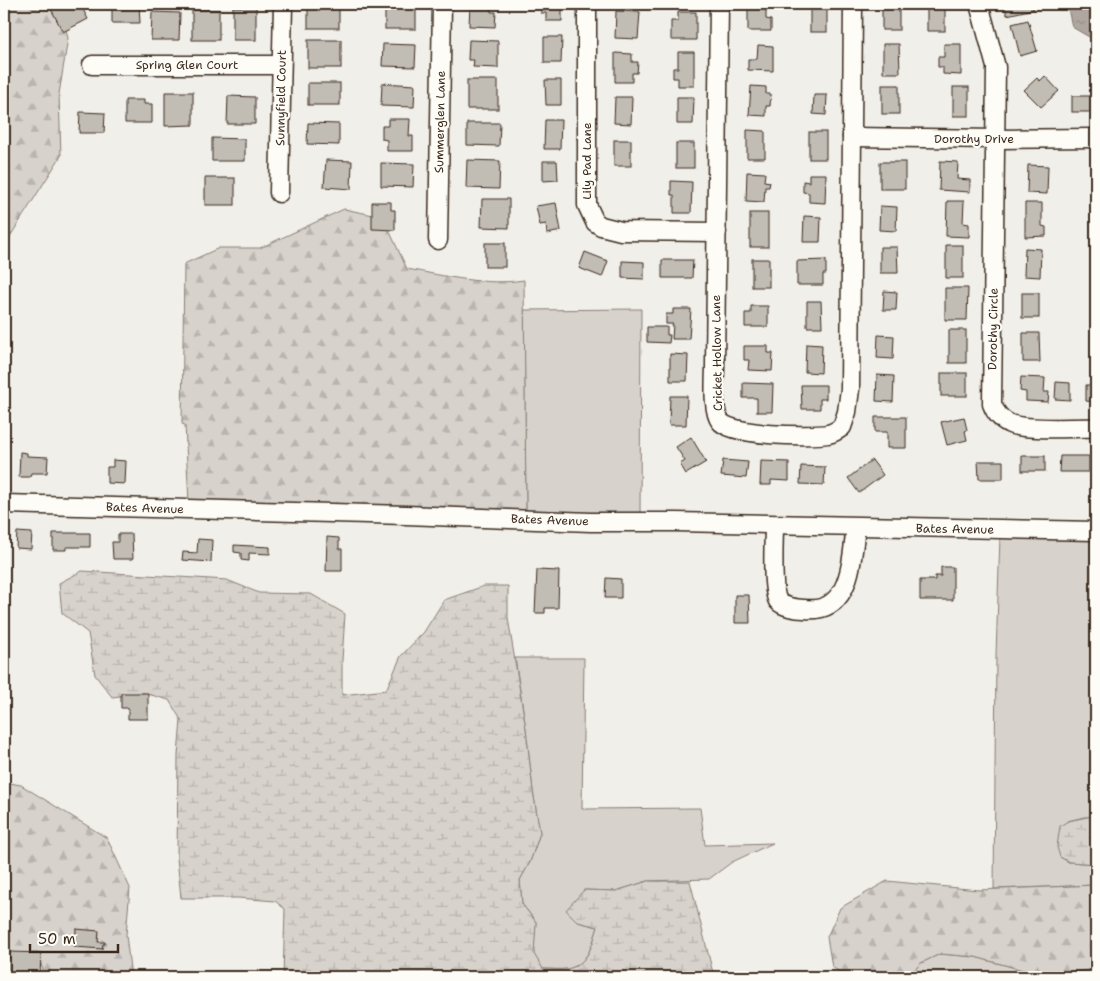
<svg xmlns="http://www.w3.org/2000/svg" width="1100" height="981" font-family="'Shantell Sans',sans-serif">
	<style>
		.green { fill: #d7d2cc; stroke: #897e75 }
		.forest { fill: url(#forest-firs); stroke: #897e75 }
		.wetland { fill: url(#wetland-marsh); stroke: #897e75 }
		.water { fill: url(#water-ripples); stroke: #80746b }
		.building { fill: #c1bcb4; stroke: #3b2a1e }
		.lines { fill: none; stroke-linecap: round; stroke-linejoin: round }
		.minor-casing { stroke: #3b2a1e; stroke-width: 21 }
		.minor { stroke: #fdfcf7; stroke-width: 18 }
		.labels { text-anchor: middle; stroke-width: 4.5; stroke-linejoin: round; paint-order: stroke }
		.street-label { font-size: 12px; fill: #3b2a1e; stroke: #fdfcf7 }
	</style>
	<defs>
		<pattern id="forest-firs" width="22" height="20" patternUnits="userSpaceOnUse" patternTransform="scale(1.25)"><rect width="22" height="20" fill="#d7d2cc"/><path d="M5 1l3.5 6h-7zM16 11l3.5 6h-7z" fill="#b9b4af"/></pattern>
		<pattern id="wetland-marsh" width="20" height="14" patternUnits="userSpaceOnUse" patternTransform="scale(1.25)"><rect width="20" height="14" fill="#d7d2cc"/><path d="M1 5h8M5 5V1M11 12h8M15 12V8" fill="none" stroke="#b9b4af"/></pattern>
		<pattern id="water-ripples" width="26" height="14" patternUnits="userSpaceOnUse" patternTransform="scale(1.25)"><rect width="26" height="14" fill="#aea69f"/><path d="M2 4q2-2 4 0t4 0M15 11q2-2 4 0t4 0" fill="none" stroke="#8f8781"/></pattern>
	</defs>
	<rect width="100%" height="100%" fill="#f1efea"/>
	<filter id="ink" filterUnits="userSpaceOnUse"><feTurbulence type="fractalNoise" baseFrequency=".02" numOctaves="2"/><feDisplacementMap in="SourceGraphic" scale="10" xChannelSelector="R" yChannelSelector="G"/><feConvolveMatrix kernelMatrix="1 2 1 2 8 2 1 2 1" color-interpolation-filters="sRGB"/></filter>
	<g filter="url(#ink)">
		<g class="green">
			<polygon points="641,309 640,514 526,513 524,310"/>
			<polygon points="1000,537 1096,538 1096,817 1084,817 1068,821 1060,857 1069,862 1096,864 1096,885 994,889 996,655"/>
			<path d="M515,658H584L582,809L700,808L705,845L773,843L732,862L709,879L648,881L616,891L584,890L578,922L598,927C592,944 588,965 567,969C560,970 551,969 543,969L533,954L536,922L522,904L520,880L530,862L540,833L533,791L526,729Z"/>
			<polygon points="940,954 975,957 1049,977 1088,970 1096,965 1096,977 908,977 921,963"/>
		</g>
		<g class="forest">
			<polygon points="4,4 60,4 68,38 59,94 61,156 4,246"/>
			<path d="M344,209L383,217L407,269C446,276 485,286 524,280L526,513L189,503L185,425L182,424L184,264L219,248H260Z"/>
			<polygon points="4,782 21,785 107,838 130,888 126,935 131,977 46,977 40,962 4,959"/>
			<polygon points="887,881 978,890 1096,885 1096,965 1088,970 1049,977 975,957 940,954 921,963 908,977 848,977 832,967 827,937 840,908"/>
		</g>
		<g class="wetland">
			<path d="M82,571L227,580L259,593L311,594L345,614L342,660V695L386,690L401,656L424,632L444,600L484,586H508V618L526,729L533,791L540,833L530,862L520,880L522,904L536,922L534,954L543,969C551,969 560,970 567,969C588,965 592,945 598,927L578,922L566,910L584,890L616,891L648,881H690L714,977H283L285,909L275,901L238,898H181L177,858L178,755L181,720L169,700L144,693L112,697L95,675L88,633L62,613L59,583Z"/>
			<polygon points="1092,816 1096,817 1096,864 1069,862 1060,857 1057,847 1060,826 1068,821"/>
		</g>
		<polygon class="water" points="1067,4 1096,4 1096,41 1072,27"/>
		<g class="building">
			<polygon points="52,4 80,4 88,19 63,32 49,5"/>
			<polygon points="112,4 139,4 140,23 112,23"/>
			<rect x="308" y="4" width="31" height="24"/>
			<rect x="385" y="4" width="31" height="25"/>
			<polygon points="470,4 491,4 491,12 496,12 495,27 469,26"/>
			<polygon points="546,4 562,4 562,21 546,21 546,13 541,13 541,5"/>
			<polygon points="748,4 766,4 766,19 771,20 771,31 748,31"/>
			<rect x="810" y="4" width="17" height="28"/>
			<rect x="882" y="4" width="17" height="26"/>
			<rect x="927" y="4" width="18" height="27"/>
			<polygon points="1004,4 1032,4 1034,9 1007,15"/>
			<rect x="233" y="7" width="23" height="33"/>
			<rect x="192" y="10" width="27" height="30"/>
			<polygon points="616,11 640,12 638,39 615,38"/>
			<polygon points="152,12 180,13 179,40 151,40"/>
			<polygon points="678,12 696,12 696,40 671,40 671,21 678,21"/>
			<polygon points="1028,20 1037,51 1020,56 1012,24"/>
			<polygon points="544,37 562,37 561,63 544,63"/>
			<rect x="308" y="40" width="33" height="28"/>
			<polygon points="469,40 498,41 498,68 473,67 474,60 468,60"/>
			<polygon points="383,44 416,45 415,67 382,66"/>
			<polygon points="883,44 899,44 900,73 883,73"/>
			<polygon points="944,44 961,44 961,75 943,74 943,67 938,67 938,57 944,57"/>
			<polygon points="758,45 773,46 773,71 748,70 748,59 757,59"/>
			<polygon points="678,52 694,52 694,86 678,86 678,78 673,78 673,68 678,68"/>
			<polygon points="615,53 632,54 632,62 638,62 637,73 632,73 632,82 615,82"/>
			<polygon points="1045,76 1059,91 1041,107 1024,90 1037,78 1040,81"/>
			<rect x="467" y="80" width="31" height="29"/>
			<polygon points="545,80 561,80 561,105 546,105"/>
			<rect x="308" y="83" width="32" height="22"/>
			<polygon points="382,83 415,85 414,107 381,106"/>
			<rect x="882" y="85" width="17" height="29"/>
			<polygon points="751,86 766,87 766,94 771,94 770,106 766,106 766,116 749,115"/>
			<rect x="953" y="87" width="16" height="29"/>
			<polygon points="165,92 193,92 193,125 165,126"/>
			<polygon points="814,95 827,95 826,115 813,114"/>
			<polygon points="228,96 255,97 255,124 227,124"/>
			<rect x="1072" y="96" width="24" height="16"/>
			<polygon points="615,97 632,97 631,124 614,123"/>
			<polygon points="677,97 694,97 693,124 677,124"/>
			<polygon points="125,100 144,100 144,104 152,104 152,123 125,123"/>
			<polygon points="80,112 105,113 104,133 79,133"/>
			<polygon points="388,119 410,119 409,136 413,136 413,151 387,151 387,140 382,139 382,126 388,126"/>
			<polygon points="545,120 561,120 560,149 544,149"/>
			<polygon points="308,123 339,124 339,145 307,144"/>
			<polygon points="467,123 500,123 499,146 467,145"/>
			<polygon points="747,130 765,131 765,158 747,158"/>
			<rect x="809" y="132" width="17" height="27"/>
			<polygon points="212,138 245,139 245,161 212,161"/>
			<rect x="614" y="140" width="17" height="26"/>
			<rect x="676" y="143" width="18" height="25"/>
			<polygon points="326,160 352,161 351,189 324,187"/>
			<polygon points="467,160 500,161 499,189 466,188"/>
			<polygon points="543,161 557,161 558,180 543,181"/>
			<polygon points="940,161 958,162 957,179 970,180 970,192 939,190"/>
			<rect x="880" y="162" width="25" height="27"/>
			<polygon points="381,163 414,164 413,187 381,186"/>
			<polygon points="1028,165 1048,166 1047,194 1027,193"/>
			<polygon points="747,172 765,173 764,181 770,182 769,187 765,187 764,202 746,201"/>
			<polygon points="809,174 826,174 825,203 809,202 809,193 803,192 803,181 809,182"/>
			<rect x="205" y="178" width="30" height="27"/>
			<polygon points="671,181 692,182 691,213 674,213 674,195 671,195"/>
			<polygon points="482,199 509,199 509,228 481,227"/>
			<polygon points="947,201 964,201 963,223 969,224 969,237 946,236"/>
			<polygon points="372,202 391,202 391,210 395,210 395,230 372,229"/>
			<polygon points="556,203 561,231 547,234 546,224 540,225 536,206"/>
			<polygon points="1025,203 1042,203 1042,226 1046,227 1046,236 1025,237"/>
			<polygon points="880,206 897,207 896,231 879,230"/>
			<rect x="750" y="213" width="18" height="34"/>
			<polygon points="804,216 821,217 820,242 803,242"/>
			<rect x="485" y="243" width="20" height="24"/>
			<rect x="946" y="245" width="17" height="33"/>
			<polygon points="880,247 897,247 898,273 880,273"/>
			<polygon points="1025,248 1041,249 1040,277 1024,276"/>
			<polygon points="585,252 608,261 602,277 579,268"/>
			<rect x="752" y="259" width="17" height="28"/>
			<polygon points="662,260 693,260 692,278 662,278"/>
			<polygon points="826,260 826,274 823,274 823,285 797,285 797,261"/>
			<polygon points="622,261 644,262 644,279 622,278"/>
			<polygon points="945,288 968,288 967,320 945,320"/>
			<polygon points="884,291 897,292 896,310 883,310"/>
			<rect x="1022" y="293" width="17" height="25"/>
			<polygon points="807,301 821,301 822,327 807,327"/>
			<polygon points="751,306 768,306 768,327 745,327 745,313 751,313"/>
			<polygon points="673,309 691,309 689,339 672,339 673,324 666,324 666,314 673,314"/>
			<polygon points="647,327 667,327 667,335 670,335 669,343 647,342"/>
			<rect x="949" y="330" width="17" height="33"/>
			<polygon points="1023,333 1039,333 1040,362 1023,362"/>
			<polygon points="878,335 894,336 893,359 877,358"/>
			<polygon points="806,344 822,345 821,373 805,372"/>
			<polygon points="744,346 768,346 768,353 773,353 772,371 748,370 749,360 744,360"/>
			<polygon points="670,354 688,355 687,381 670,381"/>
			<rect x="941" y="373" width="26" height="23"/>
			<polygon points="877,375 894,376 893,402 876,401"/>
			<polygon points="1021,377 1045,378 1044,392 1049,392 1048,402 1026,401 1026,392 1020,391"/>
			<polygon points="1056,382 1070,383 1070,400 1055,399"/>
			<polygon points="1096,382 1096,402 1086,401 1086,385 1096,385"/>
			<polygon points="743,383 773,384 772,412 757,412 757,398 743,398"/>
			<polygon points="801,385 826,385 826,399 820,399 820,409 802,409"/>
			<polygon points="670,396 687,396 686,425 669,425"/>
			<polygon points="875,417 906,417 906,448 887,448 887,432 875,432"/>
			<polygon points="964,417 967,430 965,431 967,440 947,445 941,422"/>
			<polygon points="691,437 706,462 686,474 680,464 685,461 676,447"/>
			<polygon points="20,452 27,453 27,456 48,457 47,473 31,473 30,477 19,477"/>
			<rect x="1022" y="456" width="23" height="15"/>
			<polygon points="1060,456 1089,456 1089,472 1059,472"/>
			<polygon points="113,460 126,461 125,484 107,483 107,467 113,467"/>
			<polygon points="723,460 748,462 746,478 721,476"/>
			<polygon points="872,460 883,475 859,493 848,478"/>
			<polygon points="761,461 789,462 789,481 771,480 771,485 760,485"/>
			<polygon points="978,461 1003,461 1003,479 979,479"/>
			<polygon points="801,466 825,467 824,485 800,484"/>
			<polygon points="17,532 32,533 31,549 16,548"/>
			<polygon points="53,533 90,533 90,547 66,547 66,550 53,550"/>
			<polygon points="118,534 132,534 133,559 113,559 112,542 118,542"/>
			<polygon points="327,537 339,538 339,549 342,549 342,571 326,571"/>
			<polygon points="198,539 212,540 211,562 182,560 183,552 197,553"/>
			<polygon points="234,545 270,547 270,554 249,553 249,561 241,560 241,553 234,552"/>
			<polygon points="941,567 953,567 953,600 920,600 920,580 935,580 935,576 941,576"/>
			<polygon points="537,570 559,571 558,608 545,608 545,613 535,613"/>
			<polygon points="606,578 621,579 621,598 605,598"/>
			<polygon points="735,595 749,595 750,623 735,623"/>
			<polygon points="121,693 148,693 148,719 128,719 128,708 121,708"/>
			<polygon points="76,929 99,931 98,942 105,942 105,944 103,944 102,949 75,947"/>
			<polygon points="10,952 41,953 40,977 4,977 4,959 9,959"/>
		</g>
		<g class="lines">
			<g class="minor-casing">
				<g id="minor">
					<polyline points="587,4 587,205 595,222 601,226 621,231 717,232"/>
					<path d="M719,4L715,365C715,379 712,410 720,421C731,436 810,437 828,434C833,433 838,430 842,427L847,412L850,389L853,4"/>
					<path d="M979,4L996,67L992,404C995,412 1001,420 1010,424C1028,431 1075,427 1096,428"/>
					<polyline points="92,65 281,65"/>
					<polyline points="852,137 996,139 1096,138"/>
					<polyline points="279,193 283,4"/>
					<polyline points="438,240 442,4"/>
					<polyline points="4,504 406,515 591,522 676,522 1096,531"/>
					<path d="M774,525C774,540 771,590 778,601C783,607 797,609 804,609C852,614 851,560 856,527"/>
				</g>
			</g>
			<use href="#minor" class="minor"/>
		</g>
	</g>
	<g class="labels">
		<g class="street-label">
			<text x="187" y="69">Spring Glen Court</text>
			<text transform="translate(281 98) rotate(-89)" y="4">Sunnyfield Court</text>
			<text transform="translate(440 122) rotate(-89)" y="4">Summerglen Lane</text>
			<text x="974" y="143">Dorothy Drive</text>
			<text transform="translate(587 161) rotate(-90)" y="4">Lily Pad Lane</text>
			<text transform="translate(993 329) rotate(-89)" y="4">Dorothy Circle</text>
			<text transform="translate(717 353) rotate(-91)" y="4">Cricket Hollow Lane</text>
			<text transform="translate(145 508) rotate(2)" y="4">Bates Avenue</text>
			<text transform="translate(550 520) rotate(2)" y="4">Bates Avenue</text>
			<text transform="translate(955 529) rotate(1)" y="4">Bates Avenue</text>
		</g>
	</g>
	<rect width="1100" height="981" fill="none" stroke="#fdfcf7" stroke-width="20"/>
	<rect x="10" y="10" width="1080" height="961" fill="none" stroke="#3b2a1e" stroke-width="2" filter="url(#ink)"/>
	<path d="M30 944v8h88v-8" fill="none" stroke="#3b2a1e" stroke-width="2.5"/>
	<text x="38" y="944" font-size="15" fill="#3b2a1e" stroke="#fdfcf7" stroke-width="4" paint-order="stroke">50 m</text>
</svg>
